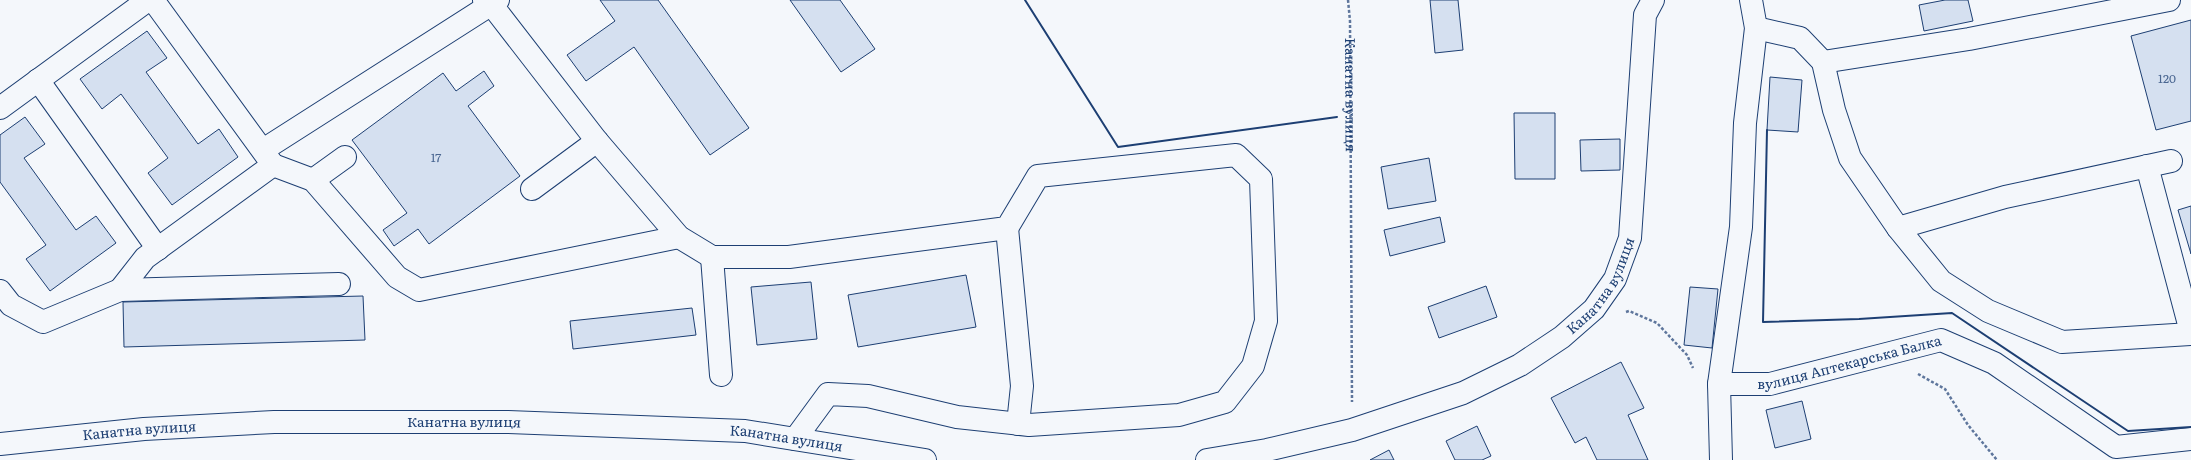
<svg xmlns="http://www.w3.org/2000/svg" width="2191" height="460" font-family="Literata,serif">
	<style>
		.building { fill: #d5e0f0; stroke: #1d3f73 }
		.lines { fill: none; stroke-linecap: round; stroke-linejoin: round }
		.minor-casing { stroke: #1d3f73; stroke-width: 24 }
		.path { stroke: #5e769c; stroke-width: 2.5; stroke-dasharray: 3 2; stroke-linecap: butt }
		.minor { stroke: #f4f7fb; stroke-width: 22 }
		.wall { stroke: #1d3f73; stroke-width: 2 }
		.labels { text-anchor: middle; stroke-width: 3; stroke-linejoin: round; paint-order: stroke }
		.number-label { font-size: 12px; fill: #4b6792 }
		.street-label { font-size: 14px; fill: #1d3f73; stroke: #f4f7fb }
	</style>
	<rect width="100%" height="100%" fill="#f4f7fb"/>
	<g class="building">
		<polygon points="600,0 658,0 749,128 710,155 634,47 586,81 567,55 615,21"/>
		<polygon points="790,0 840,0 875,49 841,72"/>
		<polygon points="1430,0 1458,0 1463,50 1435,53"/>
		<polygon points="1945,0 1968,0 1973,21 1924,31 1919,5"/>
		<polygon points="2191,20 2191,121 2156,130 2131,36"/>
		<polygon points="147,31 167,58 146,72 198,144 219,129 238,157 172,205 148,173 168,158 121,94 102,109 80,79"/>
		<polygon points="484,71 494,86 468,106 520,176 429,244 418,229 394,246 383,230 407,213 352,140 443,73 456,91"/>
		<polygon points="1770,77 1802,80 1798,132 1767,130"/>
		<polygon points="1514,113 1555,113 1555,179 1515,179"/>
		<polygon points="25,117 45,144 24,158 76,230 96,216 116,243 50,291 26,259 46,245 0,182 0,135"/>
		<polygon points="1620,139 1620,170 1581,171 1580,140"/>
		<polygon points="1429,158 1436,201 1388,209 1381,167"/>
		<polygon points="2191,206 2191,254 2178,210"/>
		<polygon points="1440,217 1445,242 1390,256 1384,230"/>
		<polygon points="966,275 976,327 858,347 848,295"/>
		<polygon points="811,282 817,339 757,345 751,287"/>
		<polygon points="1486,286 1497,317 1439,338 1428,307"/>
		<polygon points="1690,287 1718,289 1712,348 1684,345"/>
		<polygon points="363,296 365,340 124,347 123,302"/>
		<polygon points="692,308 696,335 573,349 570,321"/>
		<polygon points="1621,362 1644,408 1628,415 1648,460 1597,460 1586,437 1575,443 1551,398"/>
		<polygon points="1802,401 1811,439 1775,448 1766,410"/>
		<polygon points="1477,426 1491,456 1482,460 1455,460 1446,441"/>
		<polygon points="1389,450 1394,460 1370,460"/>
	</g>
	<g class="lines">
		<g class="minor-casing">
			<g id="minor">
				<polyline points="484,0 491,4 597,141 679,237 712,257 789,257 1007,228 1038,176 1236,155 1261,179 1266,321 1253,366 1225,402 1179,415 1029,425 957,417 868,396 828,394 795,439"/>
				<polyline points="1756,28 1800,38 1823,62 1834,110 1850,158 1898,228 1941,281 1988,311 2062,342 2191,334"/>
				<polyline points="1823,62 1969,39 2169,0"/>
				<polyline points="38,80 158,249"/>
				<polyline points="0,108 148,0"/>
				<polyline points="263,150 498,0"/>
				<polyline points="273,165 313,180 397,277 419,290 679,237"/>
				<polyline points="2147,166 2191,332"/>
				<polyline points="313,180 345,157"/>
				<polyline points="532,189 597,141"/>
				<polyline points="1007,228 1022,386 1018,424"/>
				<polyline points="1898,228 2005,197 2171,161"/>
				<polyline points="712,257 721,375"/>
				<polyline points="120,290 145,258 273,165 153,0"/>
				<polyline points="0,291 11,305 43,322 120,290 339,284"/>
				<polyline points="1719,384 1741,227 1745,123 1756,28 1751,0"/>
				<path id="s2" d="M0,444L144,429L274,422H508L745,431L925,460"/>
				<path id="s3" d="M1207,460L1267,450L1352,430L1463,393L1520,365L1562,337L1594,309L1615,279L1630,238L1645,15L1653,0"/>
				<path id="s4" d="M1721,460L1719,384H1770L1941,340L1994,363L2116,447L2191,439"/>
			</g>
		</g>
		<g class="path">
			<path id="s1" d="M1348,0L1350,21L1352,402"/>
			<polyline points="1626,312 1629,311 1657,323 1687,355 1693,368"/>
			<polyline points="1918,374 1945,389 1968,425 1997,460"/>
		</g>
		<use href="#minor" class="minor"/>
		<g class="wall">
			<polyline points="1025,0 1118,147 1337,117"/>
			<polyline points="1767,130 1763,322 1859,319 1952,313 2128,431 2191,427"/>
		</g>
	</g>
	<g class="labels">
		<g class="number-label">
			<text x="2167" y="83">120</text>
			<text x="436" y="162">17</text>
		</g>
		<g class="street-label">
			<text dy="5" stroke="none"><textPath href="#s1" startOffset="95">Канатна вулиця</textPath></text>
			<text dy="5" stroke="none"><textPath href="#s3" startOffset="445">Канатна вулиця</textPath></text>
			<text dy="5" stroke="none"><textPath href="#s4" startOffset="209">вулиця Аптекарська Балка</textPath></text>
			<text dy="5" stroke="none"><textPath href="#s2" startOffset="465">Канатна вулиця</textPath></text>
			<text dy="5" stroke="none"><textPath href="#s2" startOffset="140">Канатна вулиця</textPath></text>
			<text dy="5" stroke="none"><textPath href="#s2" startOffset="788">Канатна вулиця</textPath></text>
		</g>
	</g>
</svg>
